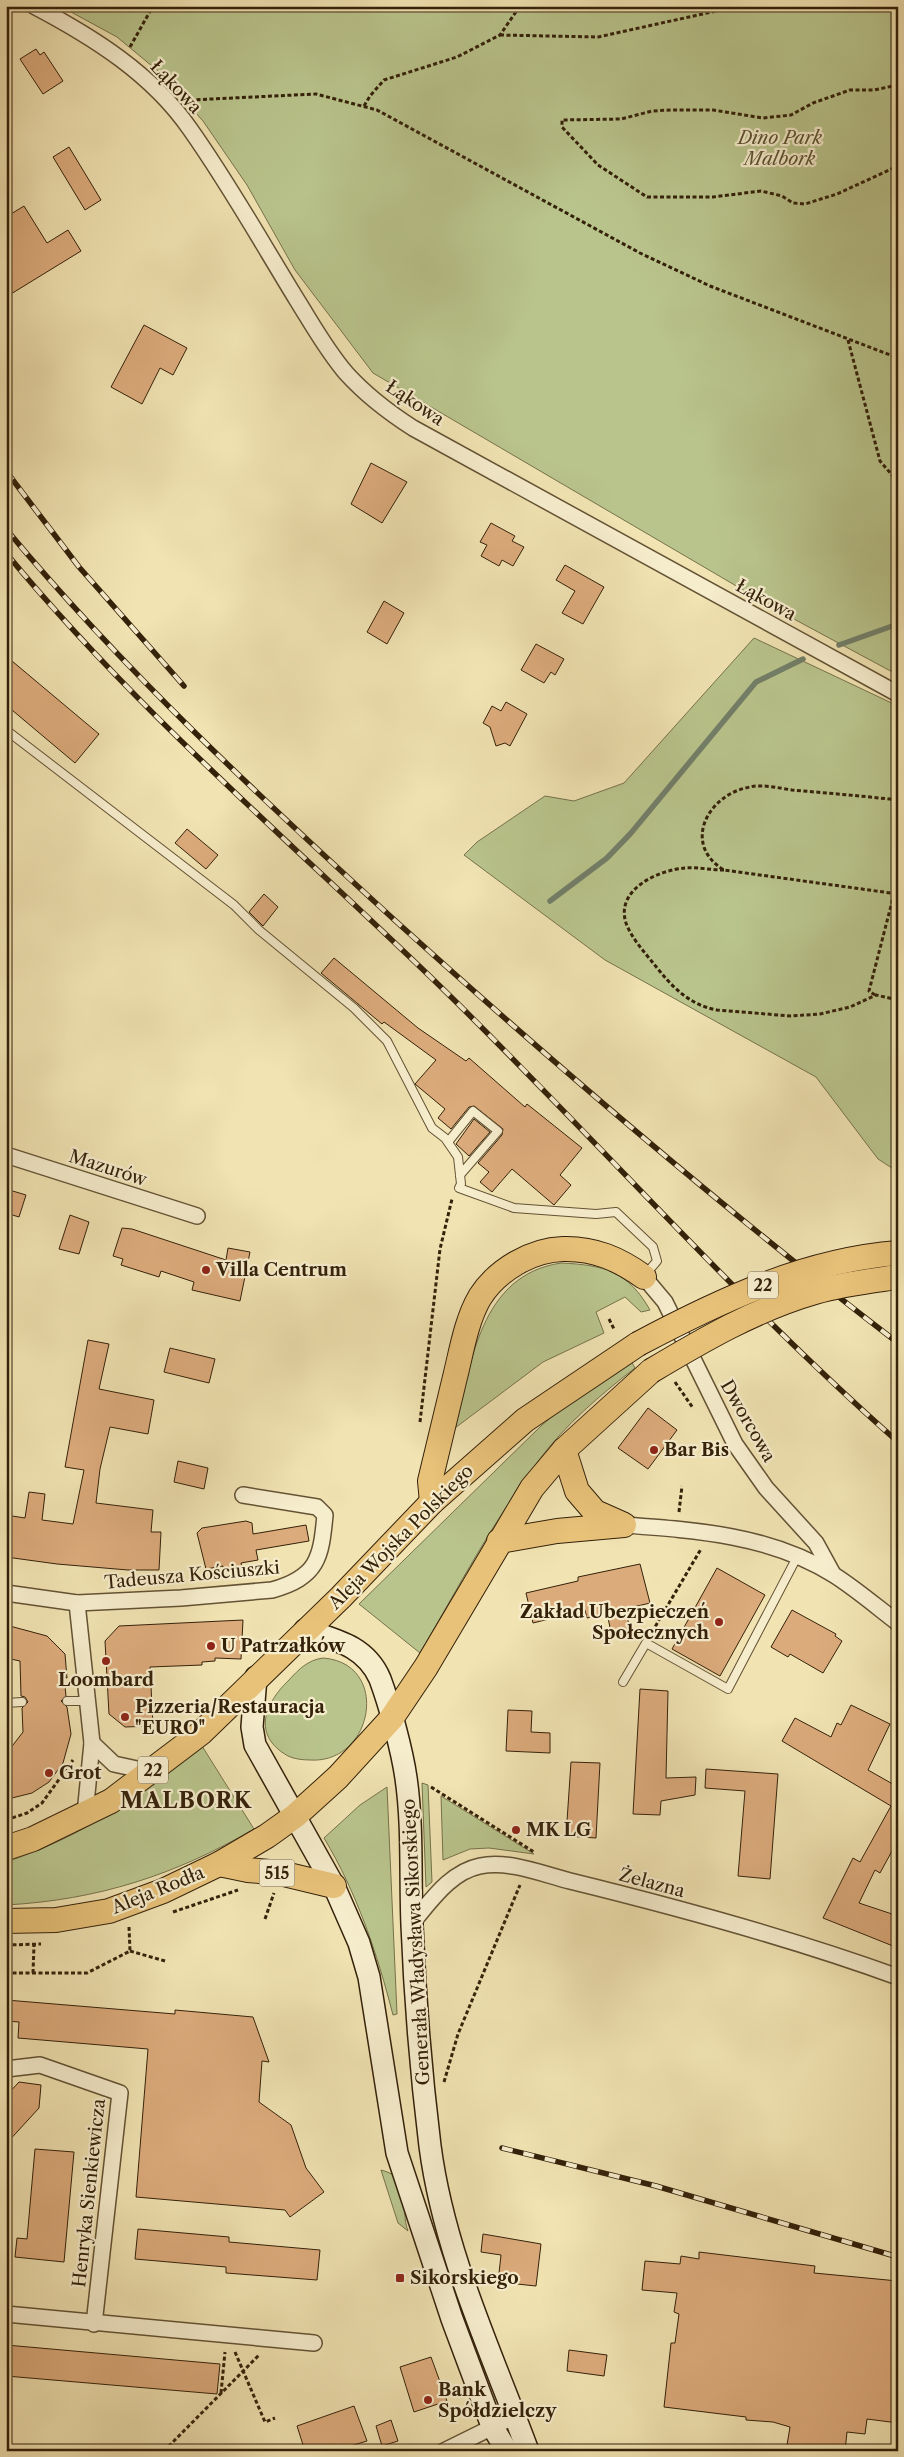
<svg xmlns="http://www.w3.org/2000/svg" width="904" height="2457" font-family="'Libre Caslon Text',serif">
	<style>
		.green { fill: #b9c48c; stroke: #76724b }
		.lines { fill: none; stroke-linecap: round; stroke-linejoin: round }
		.stream { stroke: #727f69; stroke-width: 5.5 }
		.building { fill: #dcab7c; stroke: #34210a }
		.service-casing { stroke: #635234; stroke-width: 10 }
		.minor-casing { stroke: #635234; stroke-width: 18 }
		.secondary-casing { stroke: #34210a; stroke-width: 24 }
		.primary-casing { stroke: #34210a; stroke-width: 26 }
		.path { stroke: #34210a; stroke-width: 3; stroke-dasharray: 4 2.5; stroke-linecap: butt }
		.service { stroke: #f6edcd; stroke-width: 8 }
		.minor { stroke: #f6edcd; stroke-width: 15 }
		.secondary { stroke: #f6edcd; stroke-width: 21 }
		.primary { stroke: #e8c279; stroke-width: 24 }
		.rail-casing { stroke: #34210a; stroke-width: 5.5 }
		.rail { stroke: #f6edcd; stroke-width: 4; stroke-dasharray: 11; stroke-linecap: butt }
		.primary-bridge-casing { stroke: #34210a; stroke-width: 26; stroke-linecap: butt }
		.primary-bridge { stroke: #e8c279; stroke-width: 24 }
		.poi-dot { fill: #8f2418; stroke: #f6edcd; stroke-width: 2 }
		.labels { text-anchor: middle; stroke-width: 4.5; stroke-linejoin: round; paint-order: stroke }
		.shield { fill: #f6edcd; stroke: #6e5e44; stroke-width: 1 }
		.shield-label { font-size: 16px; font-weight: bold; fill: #34210a }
		.street-label { font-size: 18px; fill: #34210a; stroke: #f6edcd }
		.park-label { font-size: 18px; font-style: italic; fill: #5c5231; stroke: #f6edcd }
		.poi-label { font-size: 18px; font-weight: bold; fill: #34210a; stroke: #f6edcd; text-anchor: start }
		.district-label { font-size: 22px; font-weight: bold; letter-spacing: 1px; fill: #34210a; stroke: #f6edcd }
	</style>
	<rect width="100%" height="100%" fill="#f1e3b2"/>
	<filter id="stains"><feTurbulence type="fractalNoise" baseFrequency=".004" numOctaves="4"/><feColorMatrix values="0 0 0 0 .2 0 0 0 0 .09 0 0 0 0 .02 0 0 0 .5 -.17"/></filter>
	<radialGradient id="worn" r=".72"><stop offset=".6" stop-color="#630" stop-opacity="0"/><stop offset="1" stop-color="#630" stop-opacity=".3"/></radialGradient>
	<g class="green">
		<polygon points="60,6 898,6 898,675 779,611 373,373 295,270 247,185 203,121 158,71 117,37"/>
		<polygon points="754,638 898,706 898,1172 878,1159 816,1077 605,960 464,855 477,842 545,796 574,801 624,783"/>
		<path d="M561,1263C604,1265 628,1271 650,1310L641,1312L625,1297L596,1312L604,1333L543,1362L455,1428C471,1363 480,1275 561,1263Z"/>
		<path d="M631,1361L635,1368C600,1395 565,1425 539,1460C493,1521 458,1588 420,1653L359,1604L541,1426L564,1406Z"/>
		<path d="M323,1658C391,1663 374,1764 310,1760C303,1760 294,1759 288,1756C251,1735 265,1703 289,1680C299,1669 308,1660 323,1658Z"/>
		<path d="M202,1746L254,1829C175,1875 98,1900 6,1905V1862C84,1836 139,1797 202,1746Z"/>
		<polygon points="422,1783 428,1785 432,1882 426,1887"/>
		<path d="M387,1787L397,2014L393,2015C377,1953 357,1893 324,1838L360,1805Z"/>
		<polygon points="441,1796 534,1854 489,1848 470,1849 443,1860"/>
		<path d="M381,2170C415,2178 399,2208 408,2231L398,2223Z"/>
	</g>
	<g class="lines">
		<g class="stream">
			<polyline points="839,645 898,624"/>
			<polyline points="550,901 607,858 631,833 756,682 803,659"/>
		</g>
	</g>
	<g class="building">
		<polygon points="36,49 40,55 44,52 63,81 43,94 20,59"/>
		<polygon points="69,147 101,200 85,210 53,157"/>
		<polygon points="24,206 47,243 68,230 81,251 6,297 6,217"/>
		<polygon points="144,325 187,348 173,375 160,368 142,404 111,387"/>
		<polygon points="371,463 407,482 382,523 351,504"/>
		<polygon points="491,523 515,536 512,541 524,547 513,566 502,560 499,566 481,556 487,545 480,542"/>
		<polygon points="565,565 604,587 583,624 562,613 575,591 556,580"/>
		<polygon points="384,601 404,613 387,644 367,632"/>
		<polygon points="536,644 564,659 555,675 551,672 544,683 521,670"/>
		<polygon points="6,656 99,734 75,763 6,705"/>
		<polygon points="506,702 527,714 510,746 505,743 496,746 490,727 483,723 492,706 501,711"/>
		<polygon points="187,829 218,855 206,869 175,843"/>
		<polygon points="264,894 278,907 263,926 249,912"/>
		<polygon points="334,958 418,1028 466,1061 469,1058 525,1107 527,1104 582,1148 560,1175 571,1185 554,1205 512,1169 492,1192 480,1182 489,1172 478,1163 502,1135 503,1129 474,1106 469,1107 451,1129 438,1118 445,1109 415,1084 436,1060 384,1022 382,1024 321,973"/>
		<polygon points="474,1119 490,1132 469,1156 456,1144"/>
		<polygon points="6,1189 26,1195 19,1217 6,1213"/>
		<polygon points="70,1215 89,1222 79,1254 59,1249"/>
		<polygon points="122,1228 132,1229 226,1260 228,1248 250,1252 240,1301 192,1290 194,1282 161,1271 159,1277 121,1265 123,1259 113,1256"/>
		<polygon points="88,1340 109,1344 99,1389 154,1400 148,1434 110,1427 100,1469 96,1503 153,1510 151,1532 161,1532 159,1570 128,1570 57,1564 6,1557 6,1515 25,1518 29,1492 45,1494 42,1520 73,1524 84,1470 65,1467"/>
		<polygon points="170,1348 215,1359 209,1383 164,1372"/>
		<polygon points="648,1408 677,1430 648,1469 618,1448"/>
		<polygon points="178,1461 208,1468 204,1489 174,1482"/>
		<polygon points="246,1521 252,1523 253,1534 306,1525 309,1541 256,1550 258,1560 241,1563 242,1567 223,1570 223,1566 206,1569 197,1533 202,1528"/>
		<polygon points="640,1564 650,1603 625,1609 631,1632 612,1637 607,1613 587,1618 585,1610 533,1623 526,1593 578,1581 578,1577"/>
		<polygon points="717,1568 765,1595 720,1676 672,1649"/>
		<polygon points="792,1610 836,1634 835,1636 842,1641 823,1673 790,1654 788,1657 771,1647"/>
		<polygon points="243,1620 241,1659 215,1658 215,1661 202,1662 202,1665 150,1667 153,1726 125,1727 109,1714 105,1641 119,1626"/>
		<polygon points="6,1625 47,1636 65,1654 67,1678 64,1677 66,1696 61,1701 67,1707 71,1734 63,1763 49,1782 32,1793 12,1798 6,1797 6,1754 23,1732 22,1708 28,1702 25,1697 21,1696 20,1661 6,1658"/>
		<polygon points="640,1689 668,1691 666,1778 696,1777 695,1795 661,1801 660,1815 633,1814"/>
		<polygon points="851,1705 890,1724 868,1770 898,1787 898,1840 880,1873 875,1870 859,1903 898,1916 898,1948 823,1918 853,1858 860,1862 891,1806 782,1741 795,1718 831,1737 837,1723 841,1725"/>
		<polygon points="508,1710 532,1711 531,1732 550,1733 550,1753 506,1751"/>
		<polygon points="571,1762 600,1763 596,1838 566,1836"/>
		<polygon points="706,1769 778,1774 770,1879 738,1876 745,1791 705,1788"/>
		<polygon points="6,2000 175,2014 175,2010 253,2017 269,2062 262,2061 259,2102 291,2125 306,2168 324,2192 290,2217 285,2210 136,2197 148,2049 18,2038 19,2022 6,2021"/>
		<polygon points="19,2082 41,2085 39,2108 6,2144 6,2096"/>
		<polygon points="35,2149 74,2152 64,2262 15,2257 17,2238 27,2239"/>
		<polygon points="138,2229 229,2237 229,2242 320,2250 317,2280 226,2273 226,2267 135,2259"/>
		<polygon points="483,2234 541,2244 536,2286 498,2282 501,2255 481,2252"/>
		<polygon points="699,2252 815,2266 814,2273 898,2281 898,2423 867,2419 865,2434 847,2432 845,2451 786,2451 790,2427 773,2422 746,2420 746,2417 664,2407 671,2343 675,2343 679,2314 674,2312 677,2293 642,2290 645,2261 680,2264 681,2256 699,2259"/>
		<polygon points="6,2345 220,2364 217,2394 6,2376"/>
		<polygon points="569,2350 607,2355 604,2376 567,2371"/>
		<polygon points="431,2357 447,2401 414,2412 400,2367"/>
		<polygon points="354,2406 367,2441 334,2451 305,2451 297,2426"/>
		<polygon points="391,2420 398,2441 382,2446 376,2426"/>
	</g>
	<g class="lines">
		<g class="service-casing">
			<g id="service">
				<polyline points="6,730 234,905 259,930 354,1008 387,1041 432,1128 445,1138 458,1157 461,1184 459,1188 514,1208 596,1214 616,1212 653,1247 657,1261 645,1275"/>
				<polyline points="448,1142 473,1111 498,1131 460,1175"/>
				<polyline points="623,1682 646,1643 728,1689 797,1557"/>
				<polyline points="67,1701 88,1701"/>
				<polyline points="6,1703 22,1702"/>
			</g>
		</g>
		<g class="minor-casing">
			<g id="minor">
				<path d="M34,6C93,37 152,74 190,129C229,184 262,243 297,300C312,324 327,351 346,373C365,394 388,412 413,428L898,694"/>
				<polyline points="6,1155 197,1216"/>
				<polyline points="644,1277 665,1302 735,1444 766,1488 816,1543 833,1574"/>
				<path d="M624,1525C695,1530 771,1535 834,1575C856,1589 877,1607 898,1623"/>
				<path d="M6,1593L77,1603L181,1598L272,1590C318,1577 321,1558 325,1515L317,1507L243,1495"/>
				<polyline points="77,1603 92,1743 85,1814"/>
				<polyline points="92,1743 114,1764 151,1772"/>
				<path d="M412,1923C431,1901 450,1872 480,1866C509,1860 542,1874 570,1881C680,1908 791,1938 898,1977"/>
				<polyline points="6,2069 40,2065 120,2093 94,2324"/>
				<polyline points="6,2314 314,2343"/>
				<polyline points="444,2451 515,2416"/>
			</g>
		</g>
		<g class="secondary-casing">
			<g id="secondary">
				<path d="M305,1630C336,1640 366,1646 380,1679C390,1706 402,1750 406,1778C413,1826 410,1877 412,1925C415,1999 421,2073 430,2146C444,2253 491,2351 528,2451"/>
				<polyline points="256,1677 252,1727 255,1745 334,1886 359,1943 369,1977 397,2153 452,2319 492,2426 507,2451"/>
			</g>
		</g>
		<g class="primary-casing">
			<g id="primary">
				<polyline points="564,1450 577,1491 595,1512 622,1524"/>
				<path d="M432,1502L430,1481C439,1445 447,1409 456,1373C462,1348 467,1319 480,1297C497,1270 531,1250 563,1249C594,1248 619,1259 644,1277"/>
				<polyline points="499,1541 557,1531 624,1525"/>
				<polyline points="6,1848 33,1839 111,1801 201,1733 341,1597 432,1502 525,1420 638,1344"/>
				<polyline points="219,1864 248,1870 280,1873 334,1886"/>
				<polyline points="6,1921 56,1920 109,1911 163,1891 219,1864 267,1836 295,1816 338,1777 391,1719 426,1667 532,1488 564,1450 651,1371"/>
			</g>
		</g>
		<g class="path">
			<polyline points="500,35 598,37 739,6"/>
			<polyline points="130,47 153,6"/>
			<polyline points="898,85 874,90 850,90 813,103 791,115 763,118 713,110 671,110 652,111 621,119 562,120 562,127 598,165 647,197 713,197 761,191 782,196 793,203 805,204 837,194 898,166"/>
			<polyline points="190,100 316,94 377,110 640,253 710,286 898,358"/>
			<polyline points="364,106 370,96 384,80 457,57 500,35 520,6"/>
			<polyline points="848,340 880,461 898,482"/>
			<path d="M898,800C862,796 827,793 792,790C779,788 762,784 750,787C708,794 681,844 724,870L898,894"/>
			<path d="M724,870C711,870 698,867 685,868C659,870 615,889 626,923C631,937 644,952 654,964C671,986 689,1005 717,1010L791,1016L820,1014L850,1007L876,995L898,1000"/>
			<polyline points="875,995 869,991 894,894"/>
			<polyline points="609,1319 614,1329"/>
			<polyline points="675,1382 693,1408"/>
			<polyline points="420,1422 440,1249 452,1199"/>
			<polyline points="679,1512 682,1486"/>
			<polyline points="652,1632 701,1549"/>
			<polyline points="431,1787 534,1852"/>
			<polyline points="6,1820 27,1813 42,1803 73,1760"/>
			<polyline points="173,1912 238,1890"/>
			<polyline points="265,1919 274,1893"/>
			<polyline points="6,1945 41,1944"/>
			<polyline points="130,1951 165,1961"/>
			<polyline points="6,1973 87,1973 130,1951 129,1927"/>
			<polyline points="33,1973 34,1945"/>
			<polyline points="444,2082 458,2034 520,1885"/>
			<polyline points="235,2352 265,2422 275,2418"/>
			<polyline points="221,2393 225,2352"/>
			<polyline points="164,2451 259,2355"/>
		</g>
		<use href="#service" class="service"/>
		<use href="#minor" class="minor"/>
		<use href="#secondary" class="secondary"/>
		<use href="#primary" class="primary"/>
		<g class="rail-casing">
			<g id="rail">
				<polyline points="6,471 79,567 184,686"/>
				<path d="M6,529C126,673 262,799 400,925C561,1070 726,1211 898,1343"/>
				<path d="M6,553C138,713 297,847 445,991C597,1140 738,1301 898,1442"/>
				<polyline points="502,2148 656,2186 898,2257"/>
			</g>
		</g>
		<use href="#rail" class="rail"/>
		<g class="primary-bridge-casing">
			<g id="primary-bridge">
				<path d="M638,1344C719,1301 805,1260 898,1253"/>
				<path d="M651,1371C703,1340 756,1309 815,1292C842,1284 870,1281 898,1277"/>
			</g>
		</g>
		<use href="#primary-bridge" class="primary-bridge"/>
	</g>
	<g class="poi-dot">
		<circle cx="206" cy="1270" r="5"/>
		<circle cx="654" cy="1450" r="5"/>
		<circle cx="719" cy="1622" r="5"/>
		<circle cx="211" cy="1646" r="5"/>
		<circle cx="106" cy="1661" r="5"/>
		<circle cx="125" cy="1717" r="5"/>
		<circle cx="49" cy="1773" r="5"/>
		<circle cx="516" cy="1830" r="5"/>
		<rect x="395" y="2273" width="10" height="10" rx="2.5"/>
		<circle cx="428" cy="2400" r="5"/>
	</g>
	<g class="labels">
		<g class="shield">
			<rect x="748" y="1271.5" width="30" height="27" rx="4"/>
			<rect x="138" y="1756.5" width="30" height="27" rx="4"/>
			<rect x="259.5" y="1859.5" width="35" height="27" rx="4"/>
		</g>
		<g class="shield-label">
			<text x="763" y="1291">22</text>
			<text x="153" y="1776">22</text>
			<text x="277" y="1879">515</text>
		</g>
		<g class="street-label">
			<text transform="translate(176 87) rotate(47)" y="6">Łąkowa</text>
			<text transform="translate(415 403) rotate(34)" y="6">Łąkowa</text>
			<text transform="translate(766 600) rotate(29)" y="6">Łąkowa</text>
			<text transform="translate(108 1168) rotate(18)" y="6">Mazurów</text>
			<text transform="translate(748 1421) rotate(60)" y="6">Dworcowa</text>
			<text transform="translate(401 1537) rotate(-45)" y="6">Aleja Wojska Polskiego</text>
			<text transform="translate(192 1575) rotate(-5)" y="6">Tadeusza Kościuszki</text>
			<text transform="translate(652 1883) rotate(15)" y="6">Żelazna</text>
			<text transform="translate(158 1890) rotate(-22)" y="6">Aleja Rodła</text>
			<text transform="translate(416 1942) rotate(-93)" y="6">Generała Władysława Sikorskiego</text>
			<text transform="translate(89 2193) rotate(-84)" y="6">Henryka Sienkiewicza</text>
		</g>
		<g class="park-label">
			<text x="780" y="144">Dino Park<tspan x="780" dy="21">Malbork</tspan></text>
		</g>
		<g class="poi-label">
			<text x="216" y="1276">Villa Centrum</text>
			<text x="664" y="1456">Bar Bis</text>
			<text x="709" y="1618" text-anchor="end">Zakład Ubezpieczeń<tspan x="709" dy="21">Społecznych</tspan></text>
			<text x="221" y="1652">U Patrzałków</text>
			<text x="106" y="1686" text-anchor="middle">Loombard</text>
			<text x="135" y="1713">Pizzeria/Restauracja<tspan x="135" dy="21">"EURO"</tspan></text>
			<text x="59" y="1779">Grot</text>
			<text x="526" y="1836">MK LG</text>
			<text x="410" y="2284">Sikorskiego</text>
			<text x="438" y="2396">Bank<tspan x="438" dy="21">Spółdzielczy</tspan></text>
		</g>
		<g class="district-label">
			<text x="186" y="1808">MALBORK</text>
		</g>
	</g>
	<rect width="904" height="2457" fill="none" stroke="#f1e3b2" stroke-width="25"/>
	<rect x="8" y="8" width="889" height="2442" fill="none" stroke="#34210a" stroke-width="2.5"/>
	<rect x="12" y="12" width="879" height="2432" fill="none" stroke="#34210a"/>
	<rect width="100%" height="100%" filter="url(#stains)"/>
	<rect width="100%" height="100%" fill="url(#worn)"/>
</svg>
